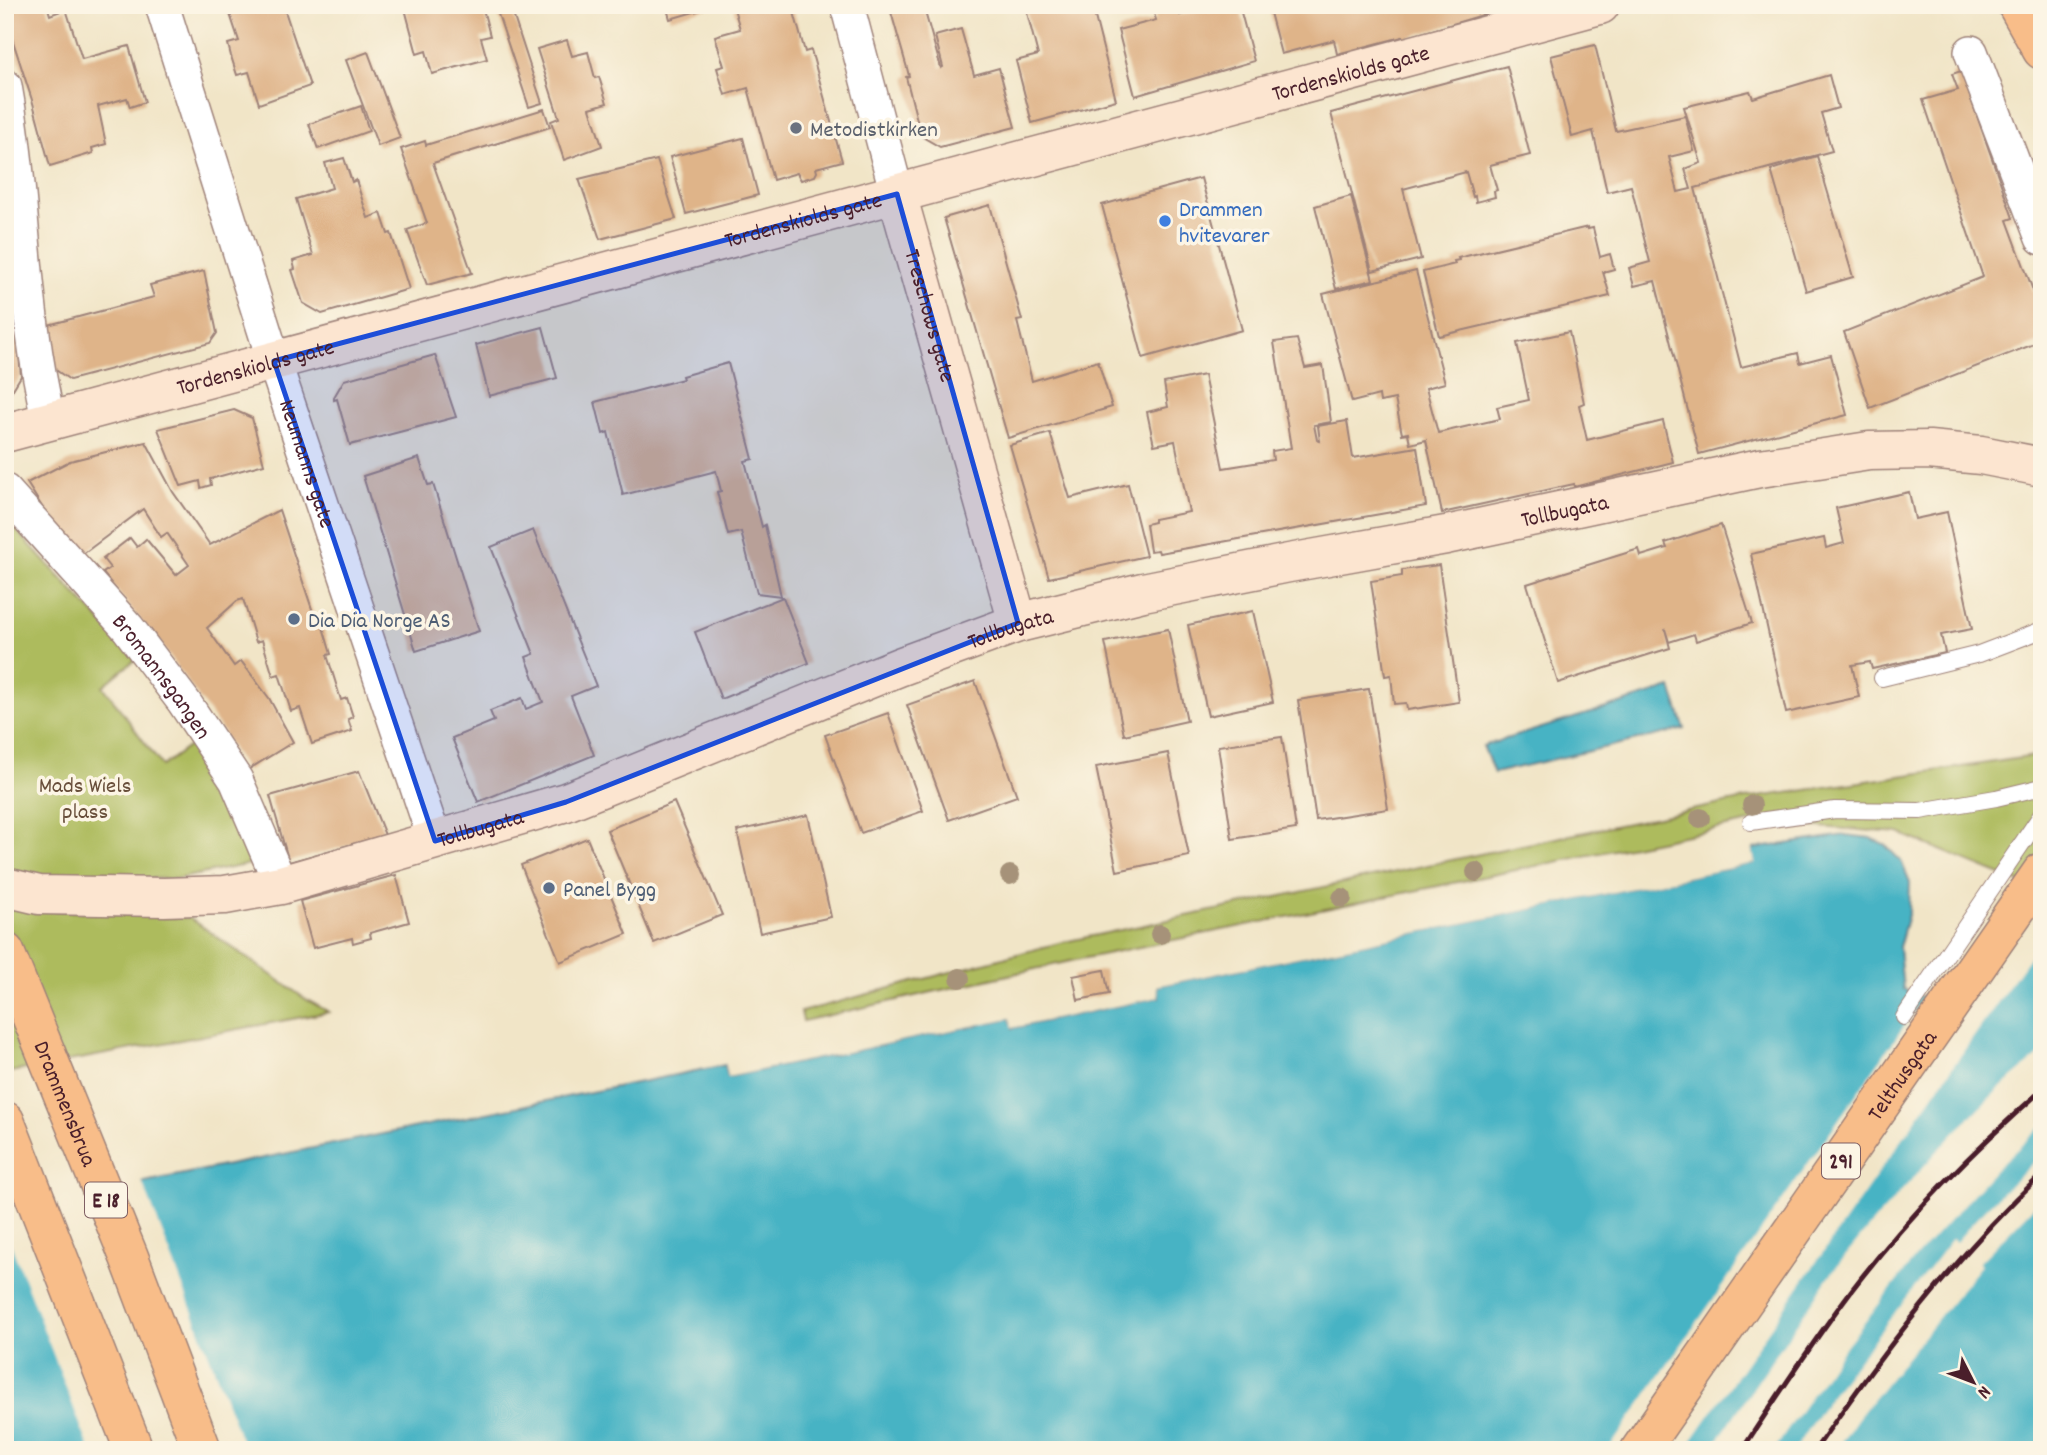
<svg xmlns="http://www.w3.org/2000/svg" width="2047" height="1455" font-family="Dekko,sans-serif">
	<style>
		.green { fill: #adbb5d; stroke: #7c6d44; stroke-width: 2 }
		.water { fill: #47b3c4; stroke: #486978; stroke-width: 2 }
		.pier { fill: #f1e5c7 }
		.building { fill: #dfb489 }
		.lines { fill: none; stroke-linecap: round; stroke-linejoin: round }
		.service-casing { stroke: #9e8279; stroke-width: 18 }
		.minor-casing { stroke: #9e8279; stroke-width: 36 }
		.secondary-casing { stroke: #9e8279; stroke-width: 41 }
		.trunk-casing { stroke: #9e8279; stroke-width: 41 }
		.motorway-casing { stroke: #9e8279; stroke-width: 41 }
		.service { stroke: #fff; stroke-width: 16 }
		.minor { stroke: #fff; stroke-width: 33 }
		.secondary { stroke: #fce5d0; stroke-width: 38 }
		.trunk { stroke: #f8bd89; stroke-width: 38 }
		.motorway { stroke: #f8bd89; stroke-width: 38 }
		.rail { stroke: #4a1f2b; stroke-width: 5 }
		.tree { fill: #a69279 }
		.marked { fill: #1d4ed8; fill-opacity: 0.2; stroke: #1d4ed8; stroke-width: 5; stroke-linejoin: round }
		.worship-dot { fill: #6b7280; stroke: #fcf5e5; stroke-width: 2.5 }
		.shop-dot { fill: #3f7fe0; stroke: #fcf5e5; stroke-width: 2.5 }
		.service-dot { fill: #5c6f8a; stroke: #fcf5e5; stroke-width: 2.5 }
		.labels { text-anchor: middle; stroke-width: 7; stroke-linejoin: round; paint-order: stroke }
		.shield { fill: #fcf5e5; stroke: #7f5f63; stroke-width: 2 }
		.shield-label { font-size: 21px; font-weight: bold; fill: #4a1f2b }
		.street-label { font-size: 23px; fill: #4a1f2b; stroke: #fcf5e5 }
		.worship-label { font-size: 23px; fill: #5b616d; stroke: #fcf5e5; text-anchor: start }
		.shop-label { font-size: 23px; fill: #366cbe; stroke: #fcf5e5; text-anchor: start }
		.service-label { font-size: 23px; fill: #4e5e75; stroke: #fcf5e5; text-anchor: start }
		.park-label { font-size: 23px; fill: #684e3a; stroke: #fcf5e5 }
	</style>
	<rect width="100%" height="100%" fill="#fcf5e5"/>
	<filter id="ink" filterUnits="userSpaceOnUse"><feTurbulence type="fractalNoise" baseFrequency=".0143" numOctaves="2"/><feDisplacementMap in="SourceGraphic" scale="14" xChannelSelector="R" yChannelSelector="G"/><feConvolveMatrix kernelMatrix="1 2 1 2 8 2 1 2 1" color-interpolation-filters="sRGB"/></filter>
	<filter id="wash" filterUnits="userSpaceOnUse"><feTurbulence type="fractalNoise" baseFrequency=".00686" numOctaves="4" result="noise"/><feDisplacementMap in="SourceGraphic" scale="28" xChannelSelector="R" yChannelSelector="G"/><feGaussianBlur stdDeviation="1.57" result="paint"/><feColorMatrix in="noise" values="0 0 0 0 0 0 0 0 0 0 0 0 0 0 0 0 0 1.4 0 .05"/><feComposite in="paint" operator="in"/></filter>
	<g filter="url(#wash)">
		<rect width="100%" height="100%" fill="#f1e5c7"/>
		<g class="green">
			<polygon points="5,518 136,659 103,686 162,766 195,742 229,788 260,862 176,879 37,876 5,869"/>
			<polygon points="2042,755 2042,892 1899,833 1751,822 1071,961 803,1021 801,1012 1059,943 1556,838 1745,799"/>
			<polygon points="5,905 30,909 190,918 307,1000 329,1012 5,1073"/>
		</g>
		<g class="water">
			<polygon points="1671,688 1685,729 1494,773 1483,746"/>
			<polygon points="1845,835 1871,838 1884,844 1901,861 1910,882 1909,911 1899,947 1903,989 1920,996 1959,999 2042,933 2042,1450 5,1450 5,1210 725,1065 728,1077 1010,1018 1013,1028 1159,997 1157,986 1754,863 1752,849"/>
		</g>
		<g class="pier">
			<polygon points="1752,846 1755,863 1157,986 1159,997 1012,1028 1010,1018 728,1077 725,1061 728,1063 731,1073 1009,1015 1013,1016 1015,1023 1155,994 1153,986 1156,983 1751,860 1748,849"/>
			<polygon points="2042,929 2042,939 1685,1450 1608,1450 1927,993 1958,996"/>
			<polygon points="2042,1053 2042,1126 1995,1170 1917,1256 1838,1356 1774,1450 1711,1450 1833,1271 1876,1219 1955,1132 1999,1089"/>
			<polygon points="2042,1154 2042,1198 1979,1263 1981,1265 1858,1418 1836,1450 1794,1450 1830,1396 1952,1239 1956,1242 1983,1211"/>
			<polygon points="141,1179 167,1245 245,1450 90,1450 5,1229 5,1207"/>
		</g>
		<g id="blocks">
			<g class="building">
				<polygon points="5,5 47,5 50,15 66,9 82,59 129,46 145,102 130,107 127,98 98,106 106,144 92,148 93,153 50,166 33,103 9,29 5,31"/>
				<polygon points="227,5 283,5 310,86 259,104 249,72 237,75 231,56 228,44 239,41"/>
				<polygon points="404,5 482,5 490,36 481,38 487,59 432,74 426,51 417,54"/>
				<polygon points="495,5 510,5 542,103 529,107"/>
				<polygon points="666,5 711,5 711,7 670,19"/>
				<polygon points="733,5 792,5 805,52 811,50 842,161 816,168 817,172 815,176 801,180 797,173 773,180 748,88 725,95 717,68 724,66 715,36 740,29"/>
				<polygon points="889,5 923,5 941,68 943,67 935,36 961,29 974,75 999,68 1015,127 940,147 921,136 906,77 909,76 907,68"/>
				<polygon points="1025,5 1092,5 1116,100 1032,123 1016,61 1038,55"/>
				<polygon points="1170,5 1178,5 1180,15 1217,5 1239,5 1254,61 1135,96 1118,30 1156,20 1153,10"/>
				<polygon points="1268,5 1502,5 1503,9 1402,39 1402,37 1337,54 1334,40 1281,54"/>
				<polygon points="567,40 572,56 588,52 595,78 599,77 607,103 590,108 602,146 564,160 551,121 559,118 537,49"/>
				<polygon points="1595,45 1616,131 1685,116 1694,151 1669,157 1678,192 1691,189 1685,169 1701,163 1684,107 1750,91 1753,98 1829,75 1838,108 1821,113 1832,151 1695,188 1741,367 1798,353 1800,363 1831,355 1847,415 1699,454 1655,281 1634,286 1629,268 1650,262 1631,186 1607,192 1593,131 1572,137 1551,56"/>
				<polygon points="368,52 400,138 378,146 346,60"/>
				<polygon points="1507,66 1530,155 1490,165 1497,190 1494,191 1495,197 1476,202 1475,196 1473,197 1466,172 1403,189 1421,259 1372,271 1331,113"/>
				<polygon points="1961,71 2013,218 2007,220 2042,315 2042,341 1870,408 1844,332 1983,277 1923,100 1958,90 1952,74"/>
				<polygon points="361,106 369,131 318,149 309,124"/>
				<polygon points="544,109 550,127 433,163 472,273 427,285 407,230 427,223 401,149 425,141 426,145"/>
				<polygon points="743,138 758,195 686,214 670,157"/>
				<polygon points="1817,156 1853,277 1806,291 1771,170"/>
				<polygon points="344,158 352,182 356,180 368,218 381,213 388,234 391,233 409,289 322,314 303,303 292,270 295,269 293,261 313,255 296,199 332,188 325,163"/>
				<polygon points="657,160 676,219 600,239 579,179"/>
				<polygon points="1201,178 1242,330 1143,358 1102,205"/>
				<polygon points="1351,196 1373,280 1336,289 1315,206"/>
				<polygon points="990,205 1022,320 1017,321 1032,381 1098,361 1112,407 1008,438 944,218"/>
				<polygon points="1588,227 1588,229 1593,228 1600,257 1610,254 1614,269 1603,272 1610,296 1439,336 1423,272 1455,264 1454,261 1459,260 1458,258"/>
				<polygon points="5,235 7,235 11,275 5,275"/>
				<polygon points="204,271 217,333 210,343 70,380 53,368 48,325 154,297 150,285"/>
				<polygon points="1416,271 1445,383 1426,388 1438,433 1500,419 1497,407 1529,400 1517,343 1569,332 1584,403 1579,405 1587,440 1663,421 1673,462 1574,487 1574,484 1442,513 1426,440 1410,444 1408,433 1402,434 1395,399 1380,402 1379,395 1352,402 1323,294"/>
				<polygon points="16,326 21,376 10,394 5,395 5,329"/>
				<polygon points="543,327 557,378 489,396 476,345"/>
				<polygon points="1297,339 1305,368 1323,365 1331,422 1314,425 1317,440 1320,441 1318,426 1347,421 1353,458 1417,447 1426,506 1159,553 1158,550 1150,551 1146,524 1154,522 1154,519 1189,512 1175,441 1154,445 1147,412 1168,407 1164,383 1204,375 1223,468 1273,460 1272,451 1291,448 1274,342"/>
				<polygon points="435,355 456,417 350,445 337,399 334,400 334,397 344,380"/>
				<polygon points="728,363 753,459 745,461 762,527 765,525 781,596 757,593 741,532 728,535 717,492 721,491 716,471 623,495 608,432 603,434 595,402 683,379 682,376"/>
				<polygon points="234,410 252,418 264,464 210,479 211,485 201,488 200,481 181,486 158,429"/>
				<polygon points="1050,433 1070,498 1128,484 1146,556 1049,578 1010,445"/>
				<polygon points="146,442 173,492 210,545 279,510 315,618 320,617 331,654 327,655 341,700 347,698 353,717 348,719 352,731 312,744 300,708 291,711 279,674 273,676 262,640 256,642 243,599 237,601 207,628 234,666 241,661 269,698 293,742 246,771 223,734 224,733 151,630 150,632 103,573 110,568 103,559 130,538 137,547 146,539 176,575 189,565 167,533 161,537 143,509 79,557 61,537 27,483 70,461"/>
				<polygon points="419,458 428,485 433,484 479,631 416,651 363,476"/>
				<polygon points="1909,492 1915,519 1947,512 1972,629 1941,635 1945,653 1872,669 1870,662 1852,665 1859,697 1786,713 1751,554 1824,538 1826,548 1844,543 1836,508"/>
				<polygon points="1721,525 1752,623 1696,641 1694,634 1669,642 1665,629 1670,648 1558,683 1527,584 1639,549 1641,556 1667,548 1665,543"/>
				<polygon points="533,530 596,686 571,696 594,755 478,802 452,738 494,721 490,711 522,698 526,709 543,702 526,657 534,654 491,547"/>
				<polygon points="1439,565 1459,702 1407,710 1406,703 1394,704 1391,675 1385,676 1371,581 1402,576 1402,570"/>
				<polygon points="783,597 809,663 721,699 695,632"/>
				<polygon points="1253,611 1273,702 1208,716 1188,625"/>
				<polygon points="1168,629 1187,721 1124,735 1105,642"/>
				<polygon points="975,681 1017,796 949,820 907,705"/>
				<polygon points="1369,689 1388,809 1316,820 1298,700"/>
				<polygon points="888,713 923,811 861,833 825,735"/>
				<polygon points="1282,737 1296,829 1232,839 1218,746"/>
				<polygon points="1168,753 1189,856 1117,871 1096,767"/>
				<polygon points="359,771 385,835 289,862 270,796"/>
				<polygon points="674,802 722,915 654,943 607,830"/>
				<polygon points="808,815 831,917 760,933 737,831"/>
				<polygon points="587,838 627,934 560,962 521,865"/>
				<polygon points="396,875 409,922 370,933 371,938 353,943 352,938 313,948 300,901"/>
				<polygon points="1104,970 1109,994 1078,1000 1073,976"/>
			</g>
		</g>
	</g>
	<g filter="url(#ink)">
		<use href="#blocks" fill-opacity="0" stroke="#9e8279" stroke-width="2"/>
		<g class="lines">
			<g class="service-casing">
				<g id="service">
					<polyline points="1882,678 1979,654 2042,630"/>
					<polyline points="1751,822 1835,810 1920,811 1996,798 2042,787"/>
					<polyline points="1904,1017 2042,814"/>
				</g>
			</g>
			<g class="minor-casing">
				<g id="minor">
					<path id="s1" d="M162,5L274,361L435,841"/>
					<polyline points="847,5 897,194"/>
					<polyline points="1971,52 2042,238"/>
					<path d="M5,86C25,197 22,311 49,421"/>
					<path id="s2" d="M5,491L128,628L184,702L236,780L281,885"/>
				</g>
			</g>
			<g class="secondary-casing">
				<g id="secondary">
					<path id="s3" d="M897,194L1018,623"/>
					<path id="s4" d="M5,433L1600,5"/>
					<path id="s5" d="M5,887L39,895L164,897L225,895L281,885L566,802L899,667L1018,623L1143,592L1289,563L1446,535L1760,468L1869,451L1929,450L1981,455L2042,467"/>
				</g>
			</g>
			<g class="trunk-casing">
				<g id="trunk">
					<polyline points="2017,5 2042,50"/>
					<path id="s6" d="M1640,1450L2042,872"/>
				</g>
			</g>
			<g class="motorway-casing">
				<g id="motorway">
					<path id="s7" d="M5,952L129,1257L202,1450"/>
					<polyline points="5,1121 134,1450"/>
				</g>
			</g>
			<use href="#service" class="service"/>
			<use href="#minor" class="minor"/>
			<use href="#secondary" class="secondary"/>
			<use href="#trunk" class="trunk"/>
			<use href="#motorway" class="motorway"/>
			<g class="rail">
				<path d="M1742,1450C1777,1396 1812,1343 1851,1291C1907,1218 1972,1151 2042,1090"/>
				<path d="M1815,1450C1883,1352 1955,1256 2042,1174"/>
			</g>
		</g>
		<g class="tree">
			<circle cx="1752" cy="805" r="10"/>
			<circle cx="1700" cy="818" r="10"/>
			<circle cx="1476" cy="872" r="10"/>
			<circle cx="1010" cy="875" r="10"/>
			<circle cx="1342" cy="898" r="10"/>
			<circle cx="1160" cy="934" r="10"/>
			<circle cx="960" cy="978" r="10"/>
		</g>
	</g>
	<path class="marked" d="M897,194L1018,623L566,802L435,841L274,361Z"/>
	<circle class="worship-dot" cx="796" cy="128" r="7"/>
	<circle class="shop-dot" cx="1165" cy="221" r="7"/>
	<g class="service-dot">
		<circle cx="294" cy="619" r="7"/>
		<circle cx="549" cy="888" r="7"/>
	</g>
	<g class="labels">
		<g class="shield">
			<rect x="1822" y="1143.5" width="38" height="35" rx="5"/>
			<rect x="85" y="1182.5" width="42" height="35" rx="5"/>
		</g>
		<g class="shield-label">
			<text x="1841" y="1168">291</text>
			<text x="106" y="1207">E 18</text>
		</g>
		<g class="street-label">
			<text dy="8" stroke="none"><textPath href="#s4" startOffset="1393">Tordenskiolds gate</textPath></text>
			<text dy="8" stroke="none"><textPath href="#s4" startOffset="826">Tordenskiolds gate</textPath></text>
			<text dy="8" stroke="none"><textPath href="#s3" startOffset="126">Treschows gate</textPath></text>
			<text dy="8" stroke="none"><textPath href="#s4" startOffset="259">Tordenskiolds gate</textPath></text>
			<text dy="8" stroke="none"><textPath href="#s1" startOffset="481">Neumanns gate</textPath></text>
			<text dy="8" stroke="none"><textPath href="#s5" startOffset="1619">Tollbugata</textPath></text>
			<text dy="8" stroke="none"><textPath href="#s5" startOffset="1052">Tollbugata</textPath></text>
			<text dy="8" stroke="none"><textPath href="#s2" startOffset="243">Bromannsgangen</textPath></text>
			<text dy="8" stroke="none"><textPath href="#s5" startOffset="485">Tollbugata</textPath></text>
			<text dy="8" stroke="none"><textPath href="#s6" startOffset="457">Telthusgata</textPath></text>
			<text dy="8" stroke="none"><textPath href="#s7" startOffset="163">Drammensbrua</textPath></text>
		</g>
		<g class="worship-label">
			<text x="810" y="136">Metodistkirken</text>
		</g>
		<g class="shop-label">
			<text x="1179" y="216">Drammen<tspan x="1179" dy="26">hvitevarer</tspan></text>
		</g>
		<g class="service-label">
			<text x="308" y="627">Dia Dia Norge AS</text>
			<text x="563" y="896">Panel Bygg</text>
		</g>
		<g class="park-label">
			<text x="85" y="792">Mads Wiels<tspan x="85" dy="26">plass</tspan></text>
		</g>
	</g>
	<rect width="2047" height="1455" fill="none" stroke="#fcf5e5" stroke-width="28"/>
	<g transform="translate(1973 1382) rotate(132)" stroke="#fcf5e5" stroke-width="5" paint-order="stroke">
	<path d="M0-5L12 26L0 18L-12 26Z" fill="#4a1f2b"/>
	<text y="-10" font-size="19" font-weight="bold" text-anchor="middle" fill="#4a1f2b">N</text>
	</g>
</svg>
